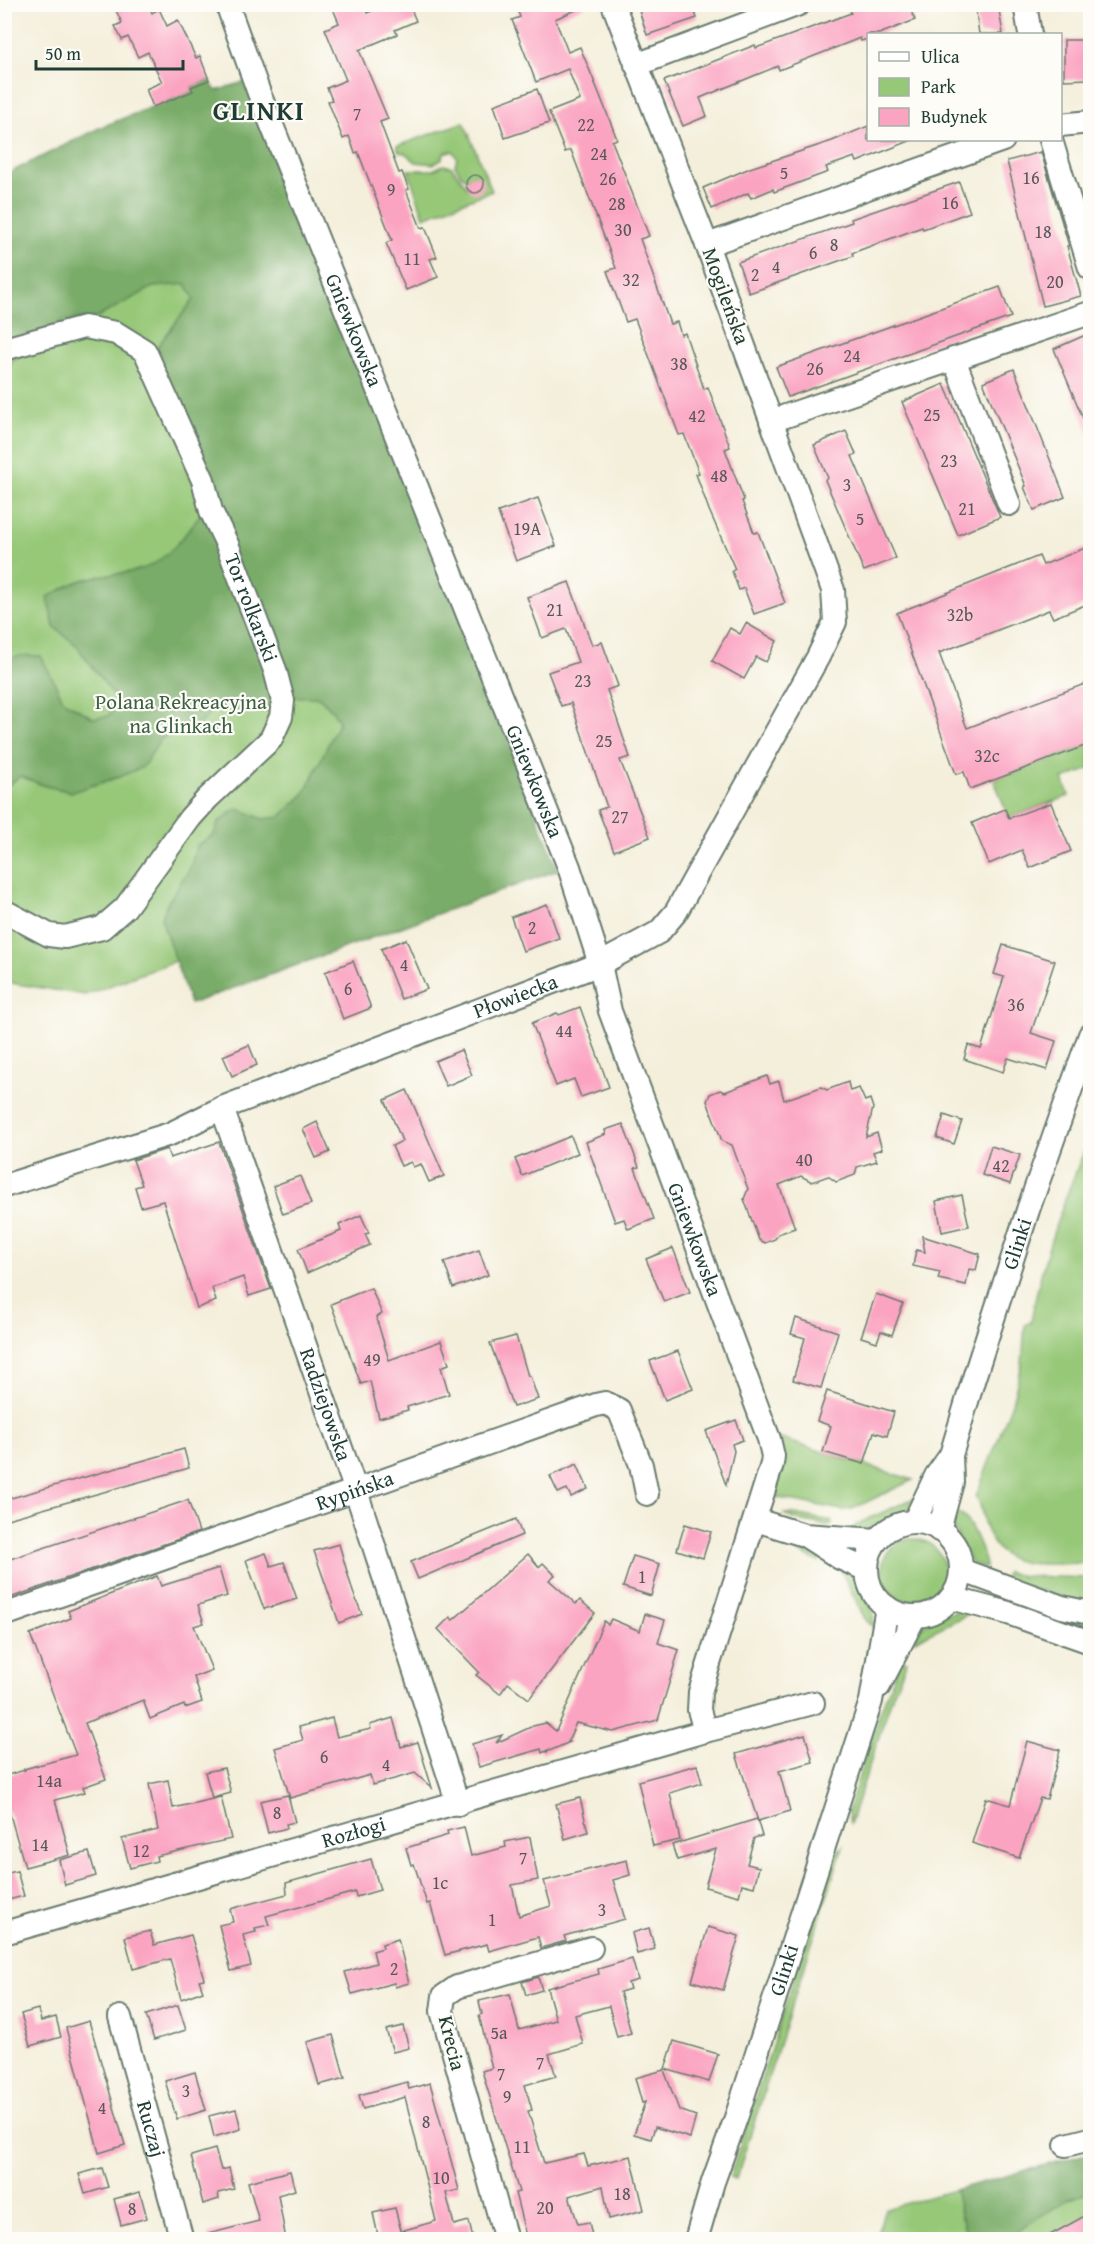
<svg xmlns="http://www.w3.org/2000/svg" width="1095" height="2244" font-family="'Gentium Book Plus',serif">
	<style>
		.green { fill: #97c878; stroke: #5b8256; stroke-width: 1.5 }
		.forest { fill: #79ac68; stroke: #4c744e; stroke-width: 1.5 }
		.building { fill: #fba4c2 }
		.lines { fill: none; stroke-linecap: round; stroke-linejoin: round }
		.minor-casing { stroke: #6a7b6e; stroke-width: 26 }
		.minor { stroke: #fff; stroke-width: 22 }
		.labels { text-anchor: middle; stroke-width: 4.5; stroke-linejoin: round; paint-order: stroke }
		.number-label { font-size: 18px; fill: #565758 }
		.street-label { font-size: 21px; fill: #1f3d34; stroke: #fdfcf7 }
		.park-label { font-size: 21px; fill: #3d6045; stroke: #fdfcf7 }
		.district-label { font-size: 27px; font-weight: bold; letter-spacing: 1.5px; fill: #1f3d34; stroke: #fdfcf7 }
	</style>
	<rect width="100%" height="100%" fill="#fdfcf7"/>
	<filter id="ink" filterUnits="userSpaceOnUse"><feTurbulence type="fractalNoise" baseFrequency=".0167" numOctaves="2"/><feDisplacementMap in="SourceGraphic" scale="12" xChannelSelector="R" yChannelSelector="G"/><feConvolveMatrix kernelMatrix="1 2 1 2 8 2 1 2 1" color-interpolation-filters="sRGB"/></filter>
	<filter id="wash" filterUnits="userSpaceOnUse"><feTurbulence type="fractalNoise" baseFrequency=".008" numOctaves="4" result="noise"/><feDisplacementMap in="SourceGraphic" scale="24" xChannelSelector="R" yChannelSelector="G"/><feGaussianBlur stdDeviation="1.35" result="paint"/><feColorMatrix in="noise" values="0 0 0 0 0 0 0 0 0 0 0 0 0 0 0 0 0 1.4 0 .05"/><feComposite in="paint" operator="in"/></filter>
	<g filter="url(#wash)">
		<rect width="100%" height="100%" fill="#f4efdb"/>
		<g class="green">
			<path d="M464,122L492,191L424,217L408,170H433L443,165L452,167C457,175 464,181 468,189L475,192L482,188V180L475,175L467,179L461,175L455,165L457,158L453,151L445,152L441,160L433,164L416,162L405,153L399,152L397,146Z"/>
			<polygon points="4,241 188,256 380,737 244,935 85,995 5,982"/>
			<polygon points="1090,744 1090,769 1063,779 1069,796 1009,818 994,780"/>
			<path d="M1090,1138V1563C1067,1562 1022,1570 1003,1554C995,1548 991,1540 987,1531C982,1521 982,1503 976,1496L1012,1403L1022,1364L1025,1325L1031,1322C1041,1259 1065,1196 1090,1138Z"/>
			<polygon points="778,1438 913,1480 852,1509 842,1510 774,1497"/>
			<path d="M914,1498C912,1501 910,1507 907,1511C897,1521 866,1529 852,1530L857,1524Z"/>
			<path d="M952,1512C957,1513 961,1514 965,1518C972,1526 986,1558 986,1568L971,1563L953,1526Z"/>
			<polygon points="784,1514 793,1514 832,1521 831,1526 793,1519"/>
			<circle cx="913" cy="1570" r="31"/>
			<polygon points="778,1542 793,1544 821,1556 819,1562"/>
			<polygon points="840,1569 854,1575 858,1580 873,1612 874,1628 865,1619"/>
			<polygon points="1006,1572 1023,1576 1090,1578 1090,1605 1004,1580"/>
			<polygon points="999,1594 1090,1620 1090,1636 996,1601"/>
			<path d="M963,1610L969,1614L915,1640C917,1635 919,1630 922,1627C930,1620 953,1612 963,1610Z"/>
			<polygon points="901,1659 907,1661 892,1697 850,1824 848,1811 878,1717"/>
			<polygon points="843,1846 736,2179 730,2177 834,1854"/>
			<polygon points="1090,2153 1090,2239 875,2240 885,2209"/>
		</g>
		<g class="forest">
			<path d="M253,79L558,870L190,1004L161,918L168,902L190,868L197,845L214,835L218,823L233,811L239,809L263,819L280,817L304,794L339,722L333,711L319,697H295L264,711L213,709L202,722L161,739L143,767L119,777L72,792L45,786L20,776L5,788L4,662C15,654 28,655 41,656L64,701L93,718L108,716L116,705L112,693L75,644L54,627L47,597C60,591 72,582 86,579C109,572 137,576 158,561C176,548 189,530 202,512L154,351L194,299L186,284L153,287L96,318L60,321L35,348L13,360L5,374L4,221L9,220L10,213L5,212V175L99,128L192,91L191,87L209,80L216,91Z"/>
			<polygon points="1090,2153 1090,2192 1067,2200 1032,2221 1009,2239 967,2239 955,2190"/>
		</g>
		<g id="blocks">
			<g class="building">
				<polygon points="113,4 148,4 152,13 159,9 167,26 178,20 196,58 200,56 209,80 191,87 193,91 153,107 146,89 162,82 148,52 138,57 128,37 122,40 115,26 122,23"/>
				<polygon points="331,4 363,4 367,13 388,4 409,4 416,21 395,30 397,34 359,50 388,119 380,122 399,173 402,172 409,189 406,190 421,228 425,227 437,257 430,259 438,277 406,290 386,243 392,240 358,152 355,153 349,136 343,139 328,101 332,100 327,88 346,80 325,29 339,23"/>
				<polygon points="515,4 590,4 555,19 568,52 580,47 599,93 617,139 612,141 649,236 640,239 670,324 677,322 681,335 685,333 704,389 708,387 730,447 725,449 744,500 742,501 754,533 758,532 785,603 754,614 744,588 739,590 732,571 735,569 709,510 696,474 699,473 684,434 679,435 635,319 626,322 607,271 616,268 571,150 565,152 549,112 580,100 568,69 536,82 512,20 520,17"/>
				<polygon points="637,4 692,4 697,18 647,35"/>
				<polygon points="865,4 908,4 915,20 879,34 868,34 868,39 861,41 860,38 779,70 778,66 700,98 707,116 683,126 664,81 755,45 756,48 851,13 850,10"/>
				<polygon points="975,4 998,4 1003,34 979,34"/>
				<polygon points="1064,40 1088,40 1089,79 1064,80"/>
				<polygon points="537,89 549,123 505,138 494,105"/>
				<polygon points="868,126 868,140 912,140 857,162 855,157 826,167 828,172 774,192 773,189 751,198 748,193 712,209 703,188 750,168 832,141"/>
				<polygon points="1041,152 1069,246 1067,246 1081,296 1043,306 1007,161"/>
				<circle cx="475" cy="184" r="9"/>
				<polygon points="959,182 970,212 923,229 922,227 852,253 853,256 749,293 738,262 852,222 851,219"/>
				<polygon points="1000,287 1011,317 788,397 776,367"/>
				<polygon points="1090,333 1090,435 1054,349"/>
				<polygon points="1014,369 1065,497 1034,510 1024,487 1026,486 983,382"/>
				<polygon points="944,384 1000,517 958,535 902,402"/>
				<polygon points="846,431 856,454 852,456 896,558 864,571 825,480 828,478 814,445"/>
				<polygon points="538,498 556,546 516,561 498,512"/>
				<polygon points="1090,546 1090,603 1053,618 1049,610 939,653 967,728 1090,682 1090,744 970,789 964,772 956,774 897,613 1039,556 1043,565"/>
				<polygon points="569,582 592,645 602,642 618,686 607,690 630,757 620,760 650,837 614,851 598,810 607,807 571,703 561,706 548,672 578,662 566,629 542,638 527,597"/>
				<polygon points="746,623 777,641 766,662 756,657 744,679 712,661 730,628 740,634"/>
				<polygon points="1051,803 1071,851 1030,868 1022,850 989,864 972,823 1005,809 1009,818"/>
				<polygon points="547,904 559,938 523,951 511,917"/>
				<polygon points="406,939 427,989 401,999 381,949"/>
				<polygon points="1003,945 1055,961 1031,1033 1056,1041 1047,1070 1008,1058 1003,1072 964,1059 968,1045 981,1049 1004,977 994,974"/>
				<polygon points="353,961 371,1008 343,1019 325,972"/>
				<polygon points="580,1007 609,1087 581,1097 574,1079 556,1086 532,1023 557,1013 559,1015"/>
				<polygon points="249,1045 257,1065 232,1076 223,1056"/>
				<polygon points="461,1050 472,1075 446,1086 435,1061"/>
				<polygon points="767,1076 770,1084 779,1081 784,1100 821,1087 827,1090 848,1082 850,1091 859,1088 865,1101 870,1099 873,1108 866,1137 877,1133 882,1149 873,1152 877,1161 857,1167 855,1175 836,1182 828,1176 812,1182 801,1176 779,1185 795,1228 778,1234 775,1239 765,1243 759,1240 744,1199 748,1189 732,1145 722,1141 707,1101 710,1094 720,1090 725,1092"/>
				<polygon points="407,1090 444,1176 429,1182 421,1164 413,1167 411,1162 401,1166 392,1146 402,1141 385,1100"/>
				<polygon points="944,1115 962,1121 954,1144 937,1138"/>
				<polygon points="317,1122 330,1152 316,1158 303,1129"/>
				<polygon points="623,1124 639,1167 635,1168 654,1219 628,1229 624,1219 615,1222 586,1142 606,1134 605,1130"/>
				<polygon points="571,1136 578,1153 522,1176 515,1159"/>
				<polygon points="219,1142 271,1289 249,1296 243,1277 212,1288 216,1301 197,1308 163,1201 141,1207 135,1187 142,1185 133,1160 167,1149 170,1158"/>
				<polygon points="991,1146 1020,1155 1010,1184 982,1175"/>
				<polygon points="300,1176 311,1204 283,1214 273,1186"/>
				<polygon points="962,1195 969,1226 942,1232 936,1201"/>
				<polygon points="361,1215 369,1233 365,1234 370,1245 307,1273 298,1249 341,1231 339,1225"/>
				<polygon points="922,1236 980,1254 976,1270 969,1269 966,1285 938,1279 940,1272 913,1266 916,1250 925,1252"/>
				<polygon points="673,1248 690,1292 664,1302 646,1259"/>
				<polygon points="479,1250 488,1275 453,1288 444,1262"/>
				<polygon points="371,1288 382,1314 376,1317 389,1360 441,1341 449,1364 441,1367 449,1394 407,1407 408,1410 379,1418 370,1381 361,1384 331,1304"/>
				<polygon points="876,1294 903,1304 892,1335 881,1331 877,1342 861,1337"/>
				<polygon points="796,1318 838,1332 821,1388 793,1380 805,1338 791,1334"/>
				<polygon points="516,1336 528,1376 530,1376 538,1399 513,1407 490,1343"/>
				<polygon points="678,1351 693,1389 665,1400 650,1361"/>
				<polygon points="827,1391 894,1412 887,1436 874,1432 864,1464 823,1452 831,1426 817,1421"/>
				<polygon points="736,1420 743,1440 732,1444 734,1451 726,1485 706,1431"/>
				<polygon points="184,1449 189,1468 4,1520 4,1500"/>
				<polygon points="577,1464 588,1489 571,1497 567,1489 558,1493 550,1476"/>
				<polygon points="188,1500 199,1532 4,1600 4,1561"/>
				<polygon points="516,1519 522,1535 418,1579 411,1562"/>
				<polygon points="685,1524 711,1532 703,1558 677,1550"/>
				<polygon points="339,1544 353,1592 362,1614 339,1623 314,1551"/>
				<polygon points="266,1553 271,1566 284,1562 297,1599 264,1609 246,1560"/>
				<polygon points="528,1554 539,1567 543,1563 555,1575 549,1580 576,1604 580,1600 595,1613 529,1699 508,1683 500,1694 476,1675 479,1672 438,1629 450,1617 453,1620"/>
				<polygon points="633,1556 660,1564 651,1596 623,1587"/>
				<polygon points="219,1568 227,1596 198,1605 204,1623 194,1626 212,1670 194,1677 202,1702 185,1708 184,1705 150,1719 143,1700 85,1723 106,1779 83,1787 85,1792 55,1800 70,1855 25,1867 9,1811 4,1812 4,1776 25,1770 24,1769 76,1755 30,1634 71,1618 68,1611 157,1576 161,1586"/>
				<polygon points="645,1614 665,1620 658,1643 679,1650 658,1720 613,1732 576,1723 568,1741 570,1742 547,1752 548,1750 542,1753 541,1749 479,1767 472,1744 502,1735 496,1743 533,1726 546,1723 556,1731 604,1621 608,1625 611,1619 640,1631"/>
				<polygon points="332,1718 337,1737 371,1729 370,1725 393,1718 401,1747 418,1742 432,1788 415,1773 373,1785 370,1775 290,1798 275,1748 303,1740 299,1727"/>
				<polygon points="805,1734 813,1762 779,1771 790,1811 758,1821 736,1754"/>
				<polygon points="1027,1741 1060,1750 1047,1799 1040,1798 1019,1858 972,1843 986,1798 1010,1805"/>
				<polygon points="697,1765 702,1783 670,1793 680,1840 653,1846 638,1781"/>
				<polygon points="224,1768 231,1793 212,1798 205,1772"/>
				<polygon points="168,1780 173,1808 221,1797 231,1839 156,1856 157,1861 130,1868 122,1839 158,1830 149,1784"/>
				<polygon points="288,1795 295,1822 286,1824 287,1828 268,1833 260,1801"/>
				<polygon points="580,1798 588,1832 565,1839 556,1804"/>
				<polygon points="757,1819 762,1836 754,1838 747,1864 759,1867 754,1887 742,1884 739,1896 705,1887 716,1849 677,1860 672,1845"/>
				<polygon points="464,1827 471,1856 506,1847 505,1842 530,1837 538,1880 512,1885 519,1916 551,1906 544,1881 627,1860 630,1875 613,1880 625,1919 564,1936 566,1941 541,1948 538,1937 489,1951 487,1944 445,1955 430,1903 427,1904 414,1864 411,1865 406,1848 448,1835 447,1831"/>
				<polygon points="89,1852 96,1876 65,1885 59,1860"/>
				<polygon points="371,1859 380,1890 356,1897 355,1892 266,1916 269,1925 255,1928 256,1932 243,1935 251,1966 231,1971 219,1925 233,1922 230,1909 287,1894 286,1883"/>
				<polygon points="17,1871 24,1896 4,1901 4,1874"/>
				<polygon points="708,1927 739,1936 723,1990 692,1981"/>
				<polygon points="649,1928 655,1949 637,1954 632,1933"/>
				<polygon points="150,1931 154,1945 191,1935 204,1979 199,1980 203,1991 181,1999 170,1959 133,1969 125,1937"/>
				<polygon points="398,1939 409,1983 395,1987 394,1983 352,1994 345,1972 376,1963 373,1951 383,1948 382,1944"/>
				<polygon points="632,1959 638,1980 628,1983 630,1989 620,1992 631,2033 617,2037 609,2006 575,2015 583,2044 549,2054 556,2076 525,2085 532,2110 528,2111 544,2163 584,2154 588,2166 631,2156 644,2210 609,2219 603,2186 569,2196 578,2224 589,2222 593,2240 540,2240 540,2237 527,2240 515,2193 519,2192 482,2071 492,2068 479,2015 482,2014 479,2001 510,1994 519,2030 556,2020 547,1988 599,1974 598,1969"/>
				<polygon points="538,1977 542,1990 526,1995 522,1982"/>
				<polygon points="178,2005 186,2030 154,2040 146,2015"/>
				<polygon points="38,2009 41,2021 56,2017 61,2037 30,2046 21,2014"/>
				<polygon points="89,2021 125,2145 99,2153 66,2028"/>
				<polygon points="403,2026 409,2048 393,2052 386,2030"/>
				<polygon points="333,2035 345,2078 319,2085 307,2042"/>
				<polygon points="674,2041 718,2054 709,2082 665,2069"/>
				<polygon points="664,2070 679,2110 696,2116 690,2138 655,2127 651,2139 634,2134 645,2102 642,2103 635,2078"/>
				<polygon points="195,2072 206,2110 177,2119 165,2081"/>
				<polygon points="407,2082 409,2089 430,2083 459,2190 446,2193 454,2225 469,2221 473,2240 379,2240 373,2213 395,2208 401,2231 436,2221 405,2097 363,2109 359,2095"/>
				<polygon points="236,2109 241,2129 214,2137 209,2116"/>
				<polygon points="215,2149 221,2170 229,2168 234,2189 218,2193 219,2199 203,2204 191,2156"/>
				<polygon points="102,2168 108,2187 85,2194 79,2174"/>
				<polygon points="290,2171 295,2190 278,2195 286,2240 209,2240 208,2234 259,2221 248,2182"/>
				<polygon points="140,2192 147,2218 121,2225 114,2199"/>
				<polygon points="1090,2213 1090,2240 1041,2240"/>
			</g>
		</g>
	</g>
	<g filter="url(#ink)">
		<use href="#blocks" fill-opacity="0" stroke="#6a7b6e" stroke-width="1.5"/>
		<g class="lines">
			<g class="minor-casing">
				<g id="minor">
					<path id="s1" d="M227,4L259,93L569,867L600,964L610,1011L769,1439L773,1456L772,1464L700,1692L699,1710L705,1731"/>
					<polyline points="1025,4 1030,34"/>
					<polyline points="636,65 799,4"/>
					<polyline points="1060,125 1090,122"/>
					<polyline points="1051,140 1090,268"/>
					<polyline points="707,245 1003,140"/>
					<path id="s2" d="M4,349L84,327L116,333L145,351L203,480L211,511L227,544L275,670L283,701L281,717L271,739L207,799L190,818L125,908L102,928L65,937L49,935L4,911"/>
					<polyline points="954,359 1009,504"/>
					<polyline points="771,421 1090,313"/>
					<path id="s3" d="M222,1108L356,1491L458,1804"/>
					<path id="s4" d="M4,1186L170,1134L222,1108L600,964L659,932L676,912L818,657L835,622L833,590L707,245L613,4"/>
					<polyline points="756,1520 804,1535 877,1540"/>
					<polyline points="914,1522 936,1476 951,1455"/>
					<circle cx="914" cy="1569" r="47"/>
					<path id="s5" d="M939,1530L952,1482L951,1455L973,1381L1028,1210L1090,1035"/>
					<polyline points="806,1536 840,1558 867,1570"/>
					<polyline points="961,1570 1062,1607 1090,1613"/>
					<polyline points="951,1598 1008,1613 1090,1642"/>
					<path id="s6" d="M4,1615L596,1405L605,1403L619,1410L641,1465L647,1494"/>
					<polyline points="879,1686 915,1616"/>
					<path id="s7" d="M4,1933L705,1731L813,1703"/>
					<path id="s8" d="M120,2017L182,2240"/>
					<polyline points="1066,2145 1090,2139"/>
					<polyline points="506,2240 442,2011 444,1996 457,1987 591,1948"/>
					<path id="s9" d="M696,2240L713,2182L737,2115L871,1701L887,1607"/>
				</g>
			</g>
			<use href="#minor" class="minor"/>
		</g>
	</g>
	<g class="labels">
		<g class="number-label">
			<text x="357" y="120">7</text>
			<text x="586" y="131">22</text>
			<text x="599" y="160">24</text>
			<text x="784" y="179">5</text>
			<text x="1031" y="184">16</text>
			<text x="608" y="185">26</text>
			<text x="391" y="196">9</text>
			<text x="950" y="209">16</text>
			<text x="617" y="210">28</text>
			<text x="623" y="236">30</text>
			<text x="1043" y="238">18</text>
			<text x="834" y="251">8</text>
			<text x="813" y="259">6</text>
			<text x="412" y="265">11</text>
			<text x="776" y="273">4</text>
			<text x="755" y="281">2</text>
			<text x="631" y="286">32</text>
			<text x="1055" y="288">20</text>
			<text x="852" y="362">24</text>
			<text x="679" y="370">38</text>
			<text x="815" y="375">26</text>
			<text x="932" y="421">25</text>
			<text x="697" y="422">42</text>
			<text x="949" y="467">23</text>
			<text x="719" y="482">48</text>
			<text x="847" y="491">3</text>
			<text x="967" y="515">21</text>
			<text x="860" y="525">5</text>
			<text x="527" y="535">19A</text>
			<text x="555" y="616">21</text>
			<text x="960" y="621">32b</text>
			<text x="583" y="687">23</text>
			<text x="604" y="747">25</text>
			<text x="987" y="762">32c</text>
			<text x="620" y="823">27</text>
			<text x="532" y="934">2</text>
			<text x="404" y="971">4</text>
			<text x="348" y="995">6</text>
			<text x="1016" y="1011">36</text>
			<text x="564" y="1037">44</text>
			<text x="804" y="1166">40</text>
			<text x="1001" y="1172">42</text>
			<text x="372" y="1366">49</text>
			<text x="642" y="1583">1</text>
			<text x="324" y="1763">6</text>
			<text x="386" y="1771">4</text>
			<text x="49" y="1787">14a</text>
			<text x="277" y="1819">8</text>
			<text x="40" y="1851">14</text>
			<text x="141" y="1857">12</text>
			<text x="523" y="1864">7</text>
			<text x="440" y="1889">1c</text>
			<text x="602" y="1916">3</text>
			<text x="492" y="1926">1</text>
			<text x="394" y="1975">2</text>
			<text x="499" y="2039">5a</text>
			<text x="540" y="2069">7</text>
			<text x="501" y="2080">7</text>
			<text x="186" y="2097">3</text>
			<text x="507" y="2103">9</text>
			<text x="102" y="2114">4</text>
			<text x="426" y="2128">8</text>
			<text x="522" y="2153">11</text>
			<text x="441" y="2184">10</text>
			<text x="622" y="2200">18</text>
			<text x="545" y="2214">20</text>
			<text x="132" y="2215">8</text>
		</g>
		<g class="street-label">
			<text transform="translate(726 296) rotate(70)" y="7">Mogileńska</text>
			<text dy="7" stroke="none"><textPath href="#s1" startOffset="350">Gniewkowska</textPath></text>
			<text dy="7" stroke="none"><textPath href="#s2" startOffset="428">Tor rolkarski</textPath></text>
			<text dy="7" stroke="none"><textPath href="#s1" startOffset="836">Gniewkowska</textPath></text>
			<text dy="7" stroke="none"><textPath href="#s4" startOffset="546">Płowiecka</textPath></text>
			<text dy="7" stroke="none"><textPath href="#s1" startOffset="1322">Gniewkowska</textPath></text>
			<text dy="7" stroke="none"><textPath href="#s5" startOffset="298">Glinki</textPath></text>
			<text dy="7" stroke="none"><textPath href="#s3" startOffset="314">Radziejowska</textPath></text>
			<text dy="7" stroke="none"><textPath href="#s6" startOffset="372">Rypińska</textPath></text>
			<text dy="7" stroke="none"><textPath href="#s7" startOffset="364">Rozłogi</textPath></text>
			<text dy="7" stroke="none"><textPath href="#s9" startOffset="284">Glinki</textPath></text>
			<text transform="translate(452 2043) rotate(76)" y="7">Krecia</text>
			<text dy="7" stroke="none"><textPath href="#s8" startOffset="116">Ruczaj</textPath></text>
		</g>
		<g class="park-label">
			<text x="181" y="709">Polana Rekreacyjna<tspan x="181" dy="24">na Glinkach</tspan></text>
		</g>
		<g class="district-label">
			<text x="259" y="120">GLINKI</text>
		</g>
	</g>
	<rect width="1095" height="2244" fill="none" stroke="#fdfcf7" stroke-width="24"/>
	<rect x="867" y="33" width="195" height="108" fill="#fdfcf7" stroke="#a4b0a9" stroke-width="1.5"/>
	<rect x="879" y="52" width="30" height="9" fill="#ffffff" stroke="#a4b0a9" stroke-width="1.5"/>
	<text x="921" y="63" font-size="18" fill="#1f3d34">Ulica</text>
	<rect x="879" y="78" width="30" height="18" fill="#97c878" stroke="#a4b0a9" stroke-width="1.5"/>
	<text x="921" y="93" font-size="18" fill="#1f3d34">Park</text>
	<rect x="879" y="108" width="30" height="18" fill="#fba4c2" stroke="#a4b0a9" stroke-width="1.5"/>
	<text x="921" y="123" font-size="18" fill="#1f3d34">Budynek</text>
	<path d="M36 60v9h147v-9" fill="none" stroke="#1f3d34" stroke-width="3"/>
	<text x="45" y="60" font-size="18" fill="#1f3d34" stroke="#fdfcf7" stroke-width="4.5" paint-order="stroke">50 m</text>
</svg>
